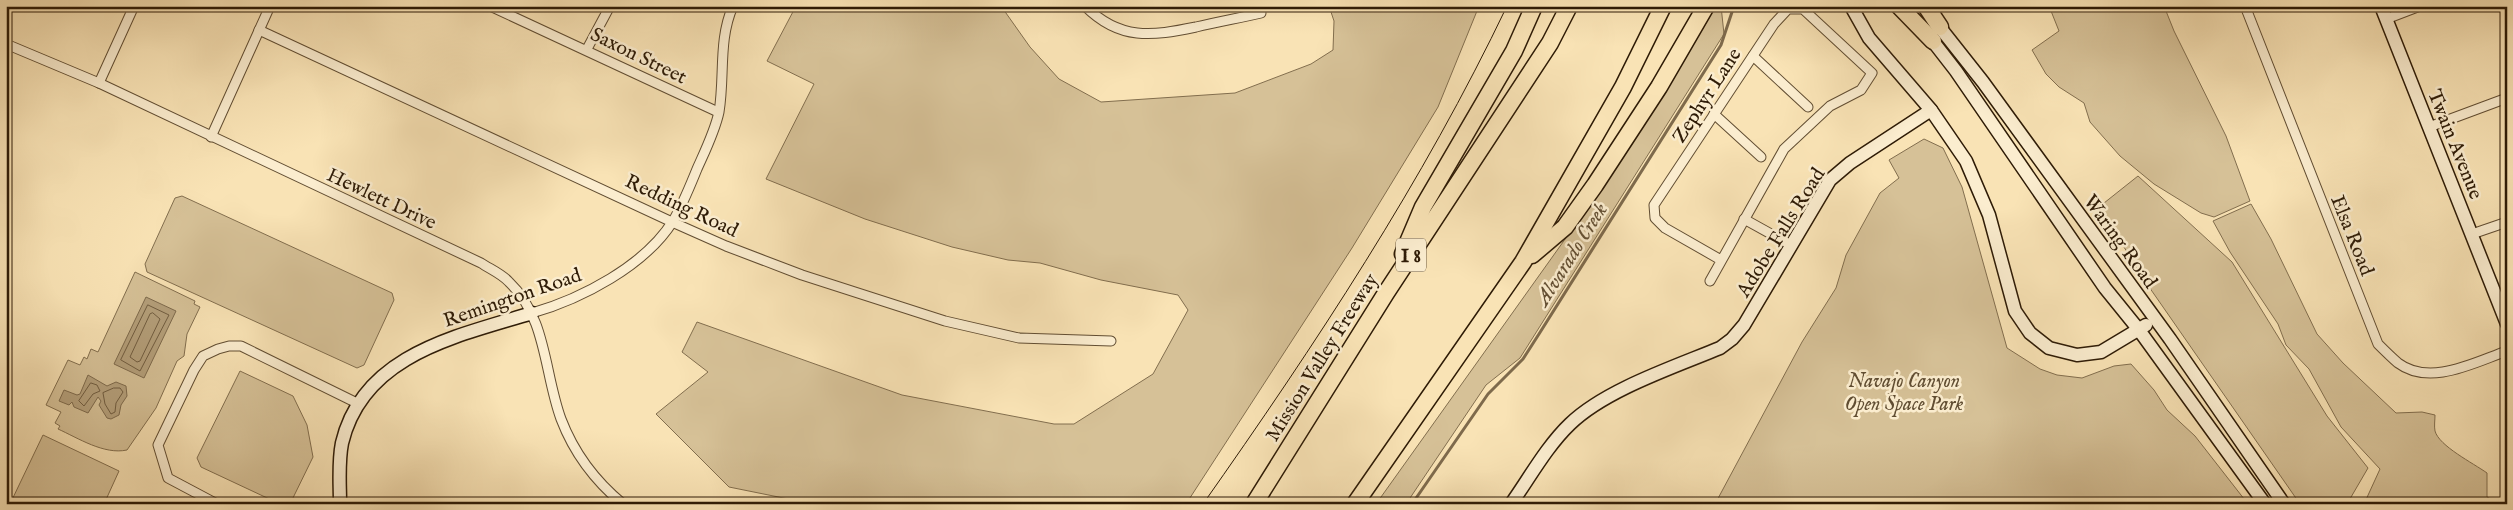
<svg xmlns="http://www.w3.org/2000/svg" width="2513" height="510" font-family="'IM FELL English',serif">
	<style>
		.green { fill: #d6c197; stroke: #826e4e }
		.water { fill: #b49f7a; stroke: #7e6a4c }
		.lines { fill: none; stroke-linecap: round; stroke-linejoin: round }
		.shore { stroke: #715d40; stroke-width: 1 }
		.stream { stroke: #7e6a4c; stroke-width: 3 }
		.street-casing { stroke: #614d32; stroke-width: 11 }
		.secondary-casing { stroke: #2e1b06; stroke-width: 15 }
		.highway-casing { stroke: #2e1b06; stroke-width: 19 }
		.street { stroke: #fbedcf; stroke-width: 9 }
		.secondary { stroke: #fbedcf; stroke-width: 12 }
		.highway { stroke: #f9e3b5; stroke-width: 16 }
		.tram { stroke: #2e1b06; stroke-width: 1 }
		.labels { text-anchor: middle; stroke-width: 5; stroke-linejoin: round; paint-order: stroke }
		.shield { fill: #fbedcf; stroke: #6c5a42; stroke-width: 1 }
		.shield-label { font-size: 19px; font-weight: bold; fill: #2e1b06 }
		.street-label { font-size: 20px; fill: #2e1b06; stroke: #fbedcf }
		.park-label { font-size: 20px; font-style: italic; fill: #604d32; stroke: #fbedcf }
		.water-label { font-size: 21px; font-style: italic; fill: #645034; stroke: #fbedcf }
	</style>
	<rect width="100%" height="100%" fill="#f9e3b5"/>
	<filter id="stains"><feTurbulence type="fractalNoise" baseFrequency=".004" numOctaves="4"/><feColorMatrix values="0 0 0 0 .2 0 0 0 0 .09 0 0 0 0 .02 0 0 0 .5 -.17"/></filter>
	<radialGradient id="worn" r=".72"><stop offset=".6" stop-color="#630" stop-opacity="0"/><stop offset="1" stop-color="#630" stop-opacity=".3"/></radialGradient>
	<g class="green">
		<polygon points="796,6 1001,6 1030,47 1059,79 1101,102 1235,93 1311,64 1333,50 1334,21 1329,6 1479,6 1438,107 1352,248 1186,504 813,504 729,487 656,414 708,372 682,352 697,322 902,395 1054,424 1074,424 1153,374 1188,310 1178,295 1101,280 1040,263 1008,260 952,247 865,219 766,179 814,84 767,61"/>
		<polygon points="1716,6 1721,6 1724,34 1520,358 1486,385 1406,504 1376,504 1613,172 1663,96"/>
		<polygon points="2049,6 2164,6 2174,31 2226,136 2250,201 2214,217 2201,213 2154,184 2120,156 2090,122 2084,103 2059,87 2046,74 2032,50 2059,31"/>
		<polygon points="1924,139 1943,148 1962,187 2007,348 2040,369 2057,375 2082,378 2114,366 2131,364 2154,390 2167,410 2195,436 2248,504 1715,504 1802,342 1836,288 1846,255 1880,193 1899,178 1889,160"/>
		<polygon points="2138,176 2232,262 2327,416 2368,468 2347,504 2300,504 2147,284 2099,207"/>
		<polygon points="182,196 392,293 394,300 364,365 357,368 147,272 145,264 175,198"/>
		<path d="M2251,204L2271,239L2317,334L2343,363L2396,413L2422,412L2435,415C2435,420 2434,426 2435,431C2439,446 2473,463 2487,473V497L2500,504H2364L2380,469L2341,427L2309,369L2286,345L2278,324L2230,252L2213,221Z"/>
		<path d="M135,272L195,301L194,304L200,307L187,334L184,356L177,361L156,408L127,450C104,455 78,438 58,429L60,426L55,423L61,412L46,405L68,360L80,365L84,357L87,359L91,349L98,352Z"/>
		<polygon points="240,371 293,396 307,425 313,457 290,504 280,504 201,467 197,458"/>
		<polygon points="43,435 119,471 104,504 10,504"/>
	</g>
	<g class="water">
		<polygon points="146,297 176,311 144,378 114,364"/>
		<polygon points="88,375 107,386 116,382 126,386 127,396 121,405 119,415 111,419 107,418 99,405 101,401 98,397 88,413 74,407 72,402 69,405 59,401 64,390 77,395 80,394"/>
	</g>
	<g class="lines">
		<g class="shore">
			<polygon points="148,305 169,315 140,371 121,360"/>
			<polygon points="153,313 160,319 140,361 137,362 130,357 150,314"/>
			<polygon points="91,383 97,385 100,391 93,394 84,406 79,401"/>
			<polygon points="114,388 120,388 123,392 116,403 115,412 111,414 105,404 103,393"/>
		</g>
		<polyline class="stream" points="1412,504 1488,394 1523,359 1539,334 1721,45 1734,6"/>
		<g class="street-casing">
			<g id="street">
				<polyline points="490,6 718,112"/>
				<path d="M1085,6C1120,41 1152,36 1196,27C1217,22 1239,18 1261,13"/>
				<path d="M2245,6L2378,344C2384,350 2391,357 2398,363C2430,387 2475,362 2507,351"/>
				<polyline points="2386,19 2420,6"/>
				<polyline points="259,30 672,222 726,246 802,275 945,321 1019,338 1111,341"/>
				<path d="M6,44L99,83L481,263C490,269 502,274 509,282C547,318 544,373 561,419C574,453 595,481 623,504"/>
				<polyline points="587,49 610,6"/>
				<polyline points="1753,56 1808,107"/>
				<polyline points="99,83 134,6"/>
				<polyline points="1714,114 1761,157"/>
				<polyline points="2429,127 2507,98"/>
				<polyline points="211,137 270,6"/>
				<polyline points="1744,219 1791,245"/>
				<polyline points="2472,234 2507,222"/>
				<polyline points="1710,281 1784,149 1830,106 1861,90 1872,73 1803,9 1788,9 1774,24 1654,205 1655,218 1665,228 1721,260"/>
				<path d="M532,313C581,299 645,266 673,221C683,204 690,186 697,169C705,151 715,131 719,112C725,76 718,40 733,6"/>
				<polyline points="217,504 168,478 158,445 194,370 203,356 218,349 229,346 241,346 359,404"/>
			</g>
		</g>
		<g class="secondary-casing">
			<g id="secondary">
				<polyline points="1851,6 1869,38 1931,110 1966,161 1989,215 2015,311 2030,333 2049,348 2077,355 2101,352 2146,325"/>
				<polyline points="2381,6 2507,324"/>
				<polyline points="1934,20 1983,82 2170,339 2284,504"/>
				<polyline points="1928,35 1956,71 2105,288 2139,330 2265,504"/>
				<path d="M340,504C340,484 338,463 342,443C363,354 458,336 532,313"/>
				<path d="M1511,504C1530,477 1547,446 1570,424C1605,390 1674,367 1720,348L1732,339L1744,325L1830,180L1850,163L1931,110"/>
			</g>
		</g>
		<g class="highway-casing">
			<g id="highway">
				<polyline points="1899,6 1933,41"/>
				<polyline points="1926,6 1940,27"/>
				<polyline points="1403,254 1423,207 1514,51 1534,6"/>
				<polyline points="1532,255 1565,227 1595,185 1659,87 1706,6"/>
				<polyline points="1254,504 1386,293 1550,43 1569,6"/>
				<polyline points="1355,504 1523,262 1623,87 1663,6"/>
			</g>
		</g>
		<use href="#street" class="street"/>
		<use href="#secondary" class="secondary"/>
		<use href="#highway" class="highway"/>
		<path class="tram" d="M1203,504C1315,345 1423,182 1507,6"/>
	</g>
	<g class="labels">
		<rect class="shield" x="1396" y="238.5" width="30" height="33" rx="4"/>
		<g class="shield-label">
			<text x="1411" y="262">I 8</text>
		</g>
		<g class="street-label">
			<text transform="translate(639 55) rotate(26)" y="7">Saxon Street</text>
			<text transform="translate(1706 95) rotate(-57)" y="7">Zephyr Lane</text>
			<text transform="translate(2456 144) rotate(68)" y="7">Twain Avenue</text>
			<text transform="translate(382 198) rotate(25)" y="7">Hewlett Drive</text>
			<text transform="translate(682 205) rotate(25)" y="7">Redding Road</text>
			<text transform="translate(1780 232) rotate(-58)" y="7">Adobe Falls Road</text>
			<text transform="translate(2353 235) rotate(68)" y="7">Elsa Road</text>
			<text transform="translate(2121 241) rotate(54)" y="7">Waring Road</text>
			<text transform="translate(512 297) rotate(-19)" y="7">Remington Road</text>
			<text transform="translate(1321 357) rotate(-58)" y="7">Mission Valley Freeway</text>
		</g>
		<g class="park-label">
			<text x="1904" y="387">Navajo Canyon<tspan x="1904" dy="23">Open Space Park</tspan></text>
		</g>
		<g class="water-label">
			<text transform="translate(1571 254) rotate(-58)" y="7">Alvarado Creek</text>
		</g>
	</g>
	<rect width="2513" height="510" fill="none" stroke="#f9e3b5" stroke-width="25"/>
	<rect x="8" y="8" width="2498" height="495" fill="none" stroke="#2e1b06" stroke-width="2.5"/>
	<rect x="12" y="12" width="2488" height="485" fill="none" stroke="#2e1b06"/>
	<rect width="100%" height="100%" filter="url(#stains)"/>
	<rect width="100%" height="100%" fill="url(#worn)"/>
</svg>
